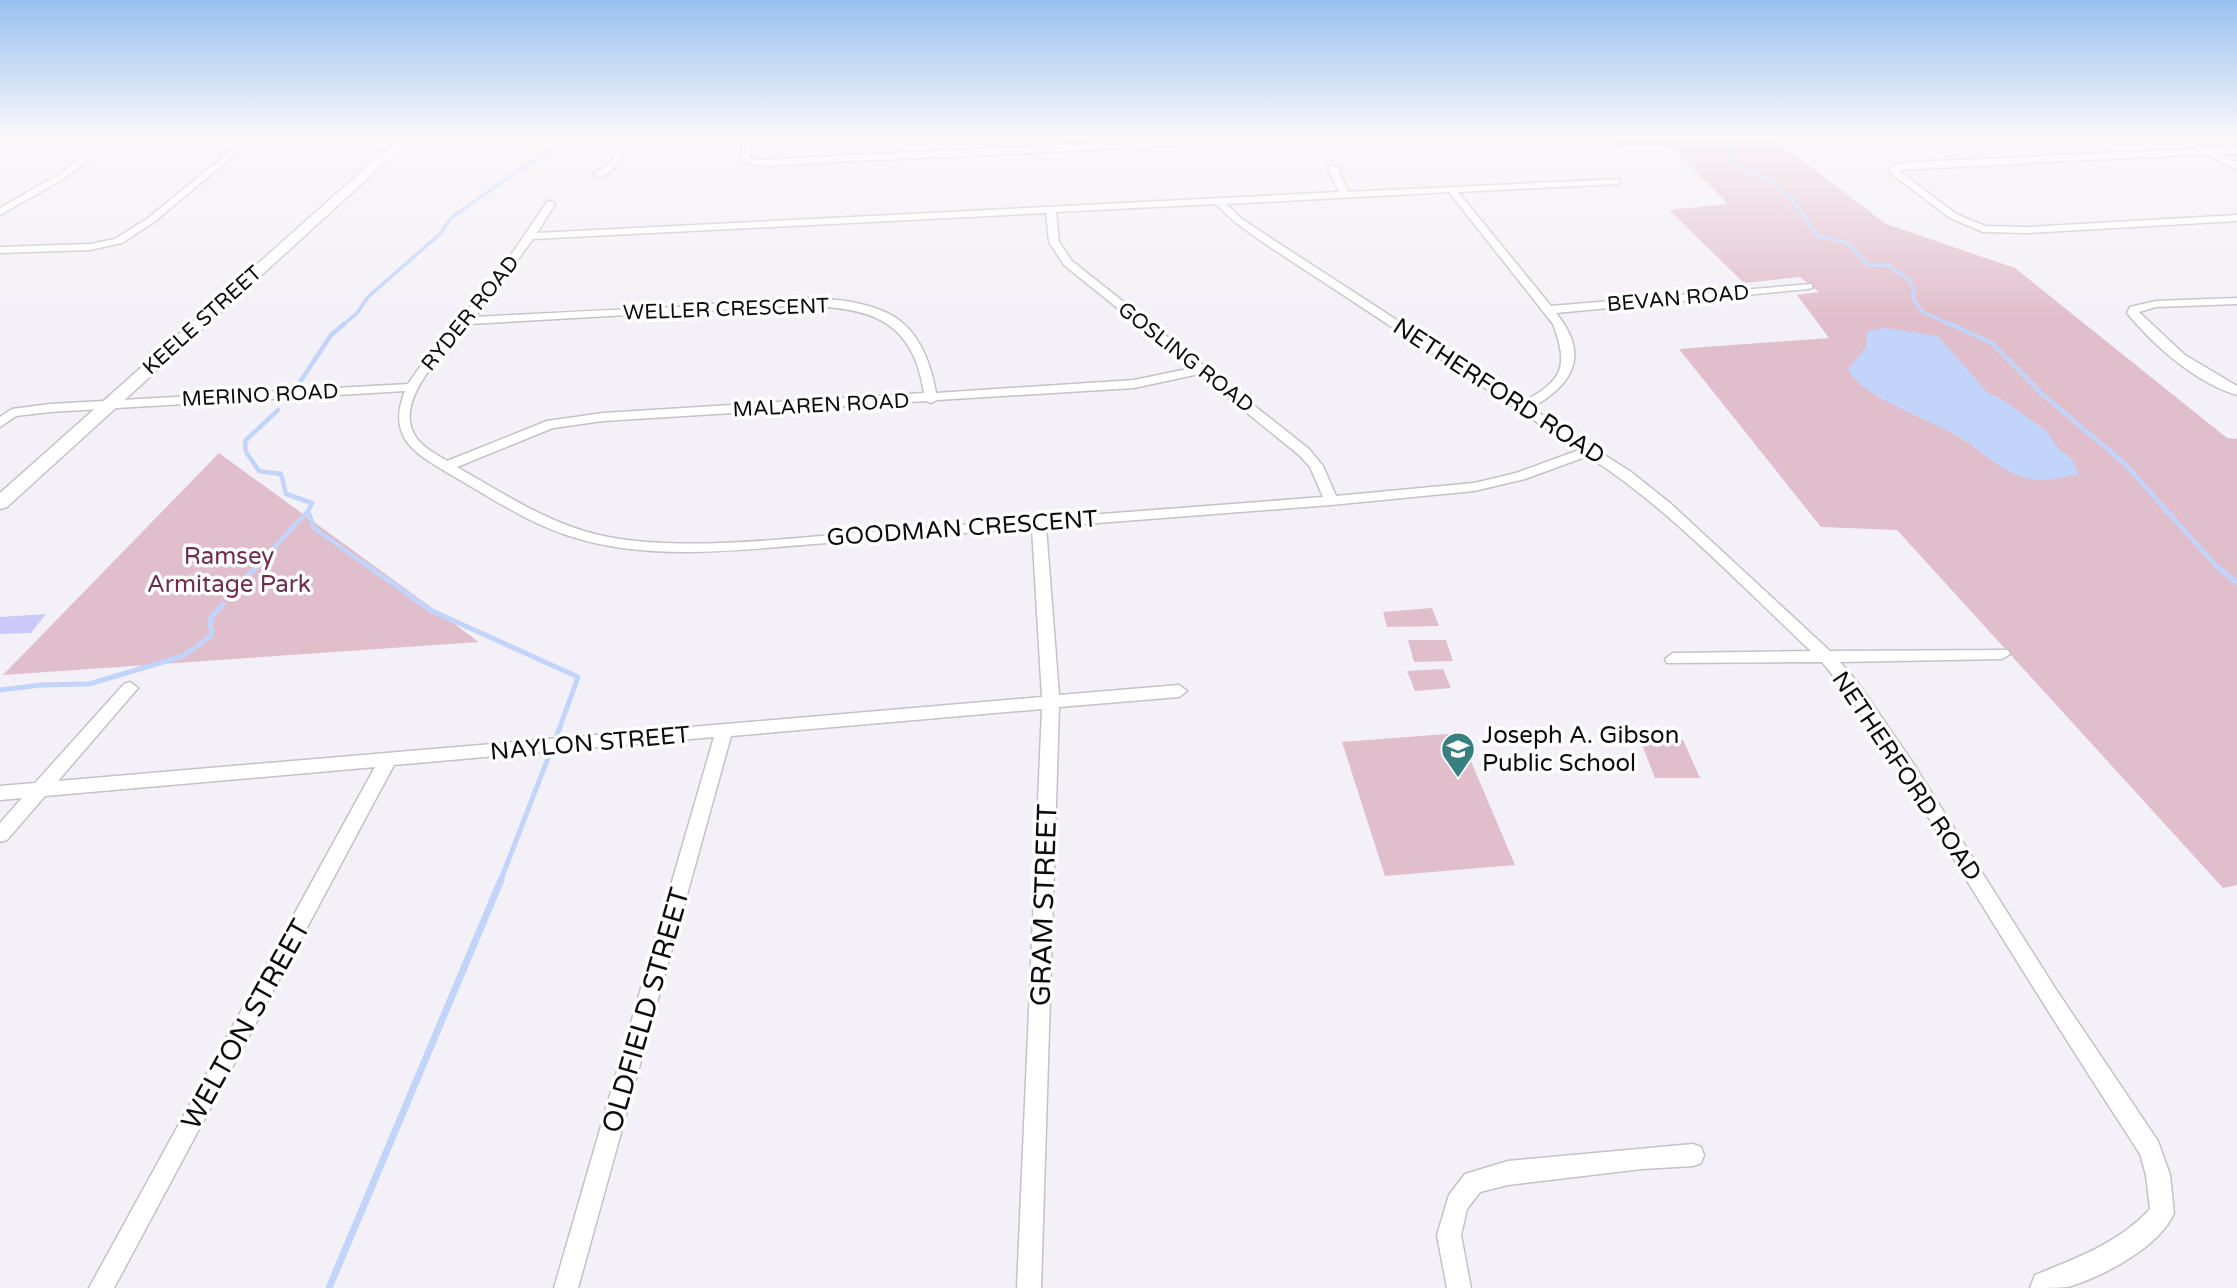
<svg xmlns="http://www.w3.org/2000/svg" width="2237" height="1288" font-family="'Varela Round',sans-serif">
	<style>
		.green { fill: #e1becb }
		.water { fill: #c2d4f9 }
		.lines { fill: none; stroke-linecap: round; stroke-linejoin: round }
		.stream-far3 { stroke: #c2d4f9; stroke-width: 3.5 }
		.stream-far2 { stroke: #c2d4f9; stroke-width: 4.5 }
		.stream-far1 { stroke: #c2d4f9; stroke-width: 5 }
		.stream { stroke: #c2d4f9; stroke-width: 7 }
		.building { fill: #cbc9fa }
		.street-casing { stroke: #c4c1c7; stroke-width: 3 }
		.secondary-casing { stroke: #c4c1c7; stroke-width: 3 }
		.street { fill: #fff; fill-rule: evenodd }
		.secondary { fill: #fff; fill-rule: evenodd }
		.labels { text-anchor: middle; stroke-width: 7; stroke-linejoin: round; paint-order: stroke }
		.far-street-label { font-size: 21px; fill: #0c0b0d; stroke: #fff }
		.street-label { font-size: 24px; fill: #0c0b0d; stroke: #fff }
		.park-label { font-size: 24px; fill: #6f2e4c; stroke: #fff }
		.poi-label { font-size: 24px; fill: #0c0b0d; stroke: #fff; text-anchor: start }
		.near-street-label { font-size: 28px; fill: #0c0b0d; stroke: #fff }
	</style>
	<rect width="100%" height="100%" fill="#f4f0f7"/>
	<g class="green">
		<polygon points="1619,138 1799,138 1775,140 1886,224 2015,268 2227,438 2237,439 2237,885 2223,888 1897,530 1821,527 1679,349 1829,338 1797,295 1819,292 1800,277 1744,283 1669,210 1728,204 1670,146 1616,146"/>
		<polygon points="219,453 479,642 3,675"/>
		<polygon points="1432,608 1439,626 1387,627 1383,612"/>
		<polygon points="1408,640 1446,640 1453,661 1414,662"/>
		<polygon points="1443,669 1451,688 1415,691 1407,671"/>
		<polygon points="1459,733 1515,865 1385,876 1342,742"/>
		<polygon points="1640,740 1683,740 1700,778 1655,778"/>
	</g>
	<path class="water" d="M1886,328L1938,336L1988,393L2000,398L2047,431L2057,447L2072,459L2079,475C2066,476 2049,481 2036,480C2006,477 1986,454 1962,439C1932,419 1865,400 1848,370L1866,347L1867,331Z"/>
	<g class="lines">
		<g class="stream-far3">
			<path d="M1701,138L1725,142L1733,151L1731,158C1738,171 1761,174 1774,183C1793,197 1805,217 1817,236L1846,242L1868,265L1885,266V263L1909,280L1914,289L1913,297L1921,311L1953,326"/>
			<polyline points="342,326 357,313 368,297 441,233 452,217 534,160 562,145 554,138"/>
		</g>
		<g class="stream-far2">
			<polyline points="1950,324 1992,343 2042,394 2124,463 2218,568"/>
			<polyline points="300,382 331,335 344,324"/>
			<polyline points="308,511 314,528 370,568"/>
			<polyline points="255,568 308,511 312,503 286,494 281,474 259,471 246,452 245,441 278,410"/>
		</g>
		<g class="stream-far1">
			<polyline points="368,566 430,610 578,677 557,735"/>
			<polyline points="2216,566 2237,583"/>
			<polyline points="233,592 257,566"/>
			<polyline points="0,690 41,685 89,684 183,656 212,635 210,619 223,604"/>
			<polyline points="500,882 548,758"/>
		</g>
		<polyline class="stream" points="329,1288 501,880"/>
	</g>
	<polygon class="building" points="46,614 31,633 0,634 0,617"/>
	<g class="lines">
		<g class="street-casing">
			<g id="street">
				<polygon points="110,138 119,138 60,181 0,215 0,208 54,177"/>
				<polygon points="246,138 255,138 154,222 122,243 90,250 0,253 0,247 90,244 115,239 148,218"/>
				<path d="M621,138H629C623,154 616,177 595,177V173L611,162Z"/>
				<polygon points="744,138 752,138 750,158 757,160 1199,138 1188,145 757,166 740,160"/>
				<polygon points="2179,138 2189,138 2210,149 2237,148 2237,154 2220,154 2237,163 2237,170 2207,154 1898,170 1956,214 1985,226 2028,227 2237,215 2237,221 2028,233 1983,232 1950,218 1888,171 1893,165 1913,162 2197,149"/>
				<path d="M1333,165L1338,168L1348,192L1620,179V183L1617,184L1458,192L1551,306L1812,284V288L1808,289L1556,313C1590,355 1574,384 1531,408L1631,472L1670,503L1830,651L2008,650L2010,654L2002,659L1840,662L1858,683L1911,760L2055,988L2158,1141L2170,1175L2174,1213C2160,1247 2102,1277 2068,1287C2057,1288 2042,1288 2030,1288L2035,1275C2077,1258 2119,1243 2150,1209L2146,1175L2140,1154C2082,1065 2025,975 1969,884C1923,809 1879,731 1822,662L1667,663L1665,659L1673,653L1811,651C1739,584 1671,510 1588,456L1525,479L1474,491L1331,505L1046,527L1059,695L1179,685L1187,691L1179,697L1059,707L1041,1288H1017L1042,709L731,736L578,1288H554L714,737L394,765L114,1288H89L375,767L45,796L7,840L0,842V823L22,798L0,800V786L35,783L124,684L130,682L138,688L58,781L1042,697L1032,528C960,533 887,539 814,544C737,550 652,561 576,538C531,525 493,499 453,476C416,454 386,439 405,391L50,412L16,416L0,427V417L12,409L50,404L408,384L428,355L496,277L547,202L550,201L555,204L537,233L1339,192L1328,168ZM1449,192L1553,324C1569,367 1563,380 1523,402L1269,237L1242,219L1226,204ZM1216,204L1236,223L1261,241L1579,450L1516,473L1474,483L1336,496L1323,466L1309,449L1072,261L1059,242L1056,212ZM1046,213L1049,242L1064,265L1192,368L1134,380L936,393C931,364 920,332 893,316C839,285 738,303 677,307C610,310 543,313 475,317L533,239ZM786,306C857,306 912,310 924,393L603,413L547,421L447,461C436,454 420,446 414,434C394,398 448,348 469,324ZM1199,374L1299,455L1310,467L1323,497C1171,509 1020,520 869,532C788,538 677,553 599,535C547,523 503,493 457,467L553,428L603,421L926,401L931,403L937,400L1134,388Z"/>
				<path d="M2237,298V304L2156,307L2139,312L2185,355L2237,386V395C2196,383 2154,346 2127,313L2130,307L2156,301Z"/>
				<polygon points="1693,1144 1701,1147 1704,1155 1701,1163 1693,1166 1642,1169 1508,1185 1480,1192 1467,1209 1461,1235 1471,1288 1447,1288 1437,1235 1449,1195 1465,1174 1508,1161"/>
			</g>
		</g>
		<g class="secondary-casing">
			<polygon id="secondary" points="399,138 412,138 7,507 0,509 0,493"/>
		</g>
		<use href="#street" class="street"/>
		<use href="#secondary" class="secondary"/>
	</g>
	<linearGradient id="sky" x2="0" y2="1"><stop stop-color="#99c1ef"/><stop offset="0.43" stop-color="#faf8fb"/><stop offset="1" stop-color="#faf8fb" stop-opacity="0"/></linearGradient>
	<rect width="2237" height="318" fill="url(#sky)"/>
	<defs>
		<g id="school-pin" transform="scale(1.75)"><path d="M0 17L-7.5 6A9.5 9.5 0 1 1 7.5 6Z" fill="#377f81" stroke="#fff"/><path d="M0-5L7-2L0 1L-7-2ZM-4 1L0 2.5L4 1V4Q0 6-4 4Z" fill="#fff"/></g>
	</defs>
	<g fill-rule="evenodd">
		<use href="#school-pin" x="1458" y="749"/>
	</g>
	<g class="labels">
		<g class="far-street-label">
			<text transform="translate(1678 298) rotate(-5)" y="7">BEVAN ROAD</text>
			<text transform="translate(726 309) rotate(-2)" y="7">WELLER CRESCENT</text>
			<text transform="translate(470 313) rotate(-51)" y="7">RYDER ROAD</text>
			<text transform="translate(202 320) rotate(-42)" y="7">KEELE STREET</text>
			<text transform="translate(1186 357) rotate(38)" y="7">GOSLING ROAD</text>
			<text transform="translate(260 395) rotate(-3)" y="7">MERINO ROAD</text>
			<text transform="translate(821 405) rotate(-3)" y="7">MALAREN ROAD</text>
		</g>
		<g class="street-label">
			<text transform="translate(1499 391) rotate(33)" y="8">NETHERFORD ROAD</text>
			<text transform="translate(962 528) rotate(-4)" y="8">GOODMAN CRESCENT</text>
			<text transform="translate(590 743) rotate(-5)" y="8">NAYLON STREET</text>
			<text transform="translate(1907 776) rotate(56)" y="8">NETHERFORD ROAD</text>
		</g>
		<g class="park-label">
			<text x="229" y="564">Ramsey<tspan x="229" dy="28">Armitage Park</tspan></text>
		</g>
		<g class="poi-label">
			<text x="1482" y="743">Joseph A. Gibson<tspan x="1482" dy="28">Public School</tspan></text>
		</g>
		<g class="near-street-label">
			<text transform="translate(1043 905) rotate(-88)" y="10">GRAM STREET</text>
			<text transform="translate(645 1010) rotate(-74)" y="10">OLDFIELD STREET</text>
			<text transform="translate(245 1024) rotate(-61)" y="10">WELTON STREET</text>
		</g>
	</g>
</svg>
